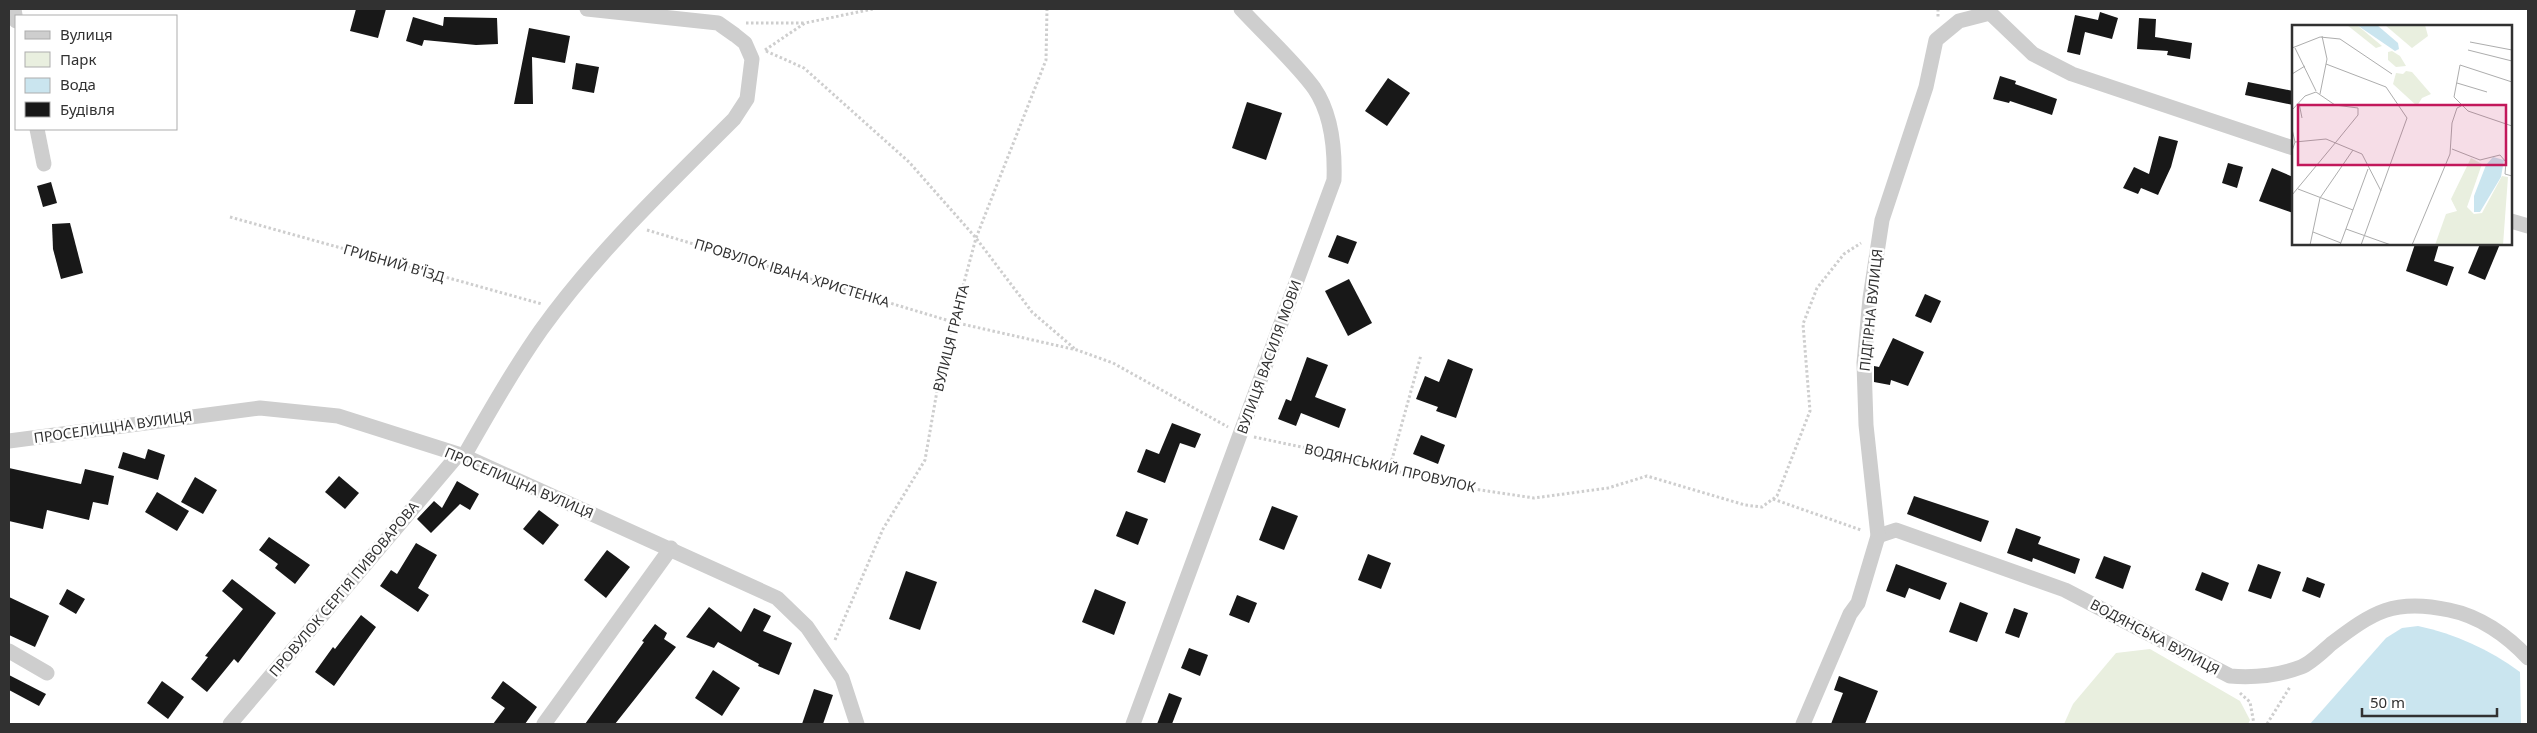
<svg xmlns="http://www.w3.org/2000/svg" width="2537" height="733" font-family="'Noto Sans',sans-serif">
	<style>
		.green { fill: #e9efdf }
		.water { fill: #cae5ef }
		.building { fill: #181818 }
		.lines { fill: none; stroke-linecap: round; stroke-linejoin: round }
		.path { stroke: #cecece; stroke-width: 3; stroke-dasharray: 2.5 2.5; stroke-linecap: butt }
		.street { stroke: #cecece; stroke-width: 15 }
		.labels { text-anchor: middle; stroke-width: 5; stroke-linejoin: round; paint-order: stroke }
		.street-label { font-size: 14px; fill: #313131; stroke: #fff }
		.inset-road { fill: none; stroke: #adadad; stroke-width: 1 }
		.view { fill: #c2185b; fill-opacity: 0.15; stroke: #c2185b; stroke-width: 2.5 }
		.inset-edge { fill: none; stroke: #313131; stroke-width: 2.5 }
	</style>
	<rect width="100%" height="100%" fill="#fff"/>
	<polygon class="green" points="2150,649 2240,701 2250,720 2248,724 2064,724 2073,704 2116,653"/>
	<path class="water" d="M2418,626C2455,634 2489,649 2520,672L2521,724H2310L2386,638L2402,628Z"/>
	<g class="building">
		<polygon points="356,9 386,9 378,38 350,31"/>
		<polygon points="2100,12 2118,18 2112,39 2085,32 2080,55 2067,52 2075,15 2098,20"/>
		<polygon points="413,17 443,26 444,17 497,18 498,44 476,45 424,40 422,46 406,41"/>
		<polygon points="2139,18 2156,19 2155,37 2192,43 2190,59 2167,55 2168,51 2137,49"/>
		<polygon points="529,28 570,36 565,63 532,57 533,104 514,104"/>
		<polygon points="576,63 599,67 594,93 572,89"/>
		<polygon points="2000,76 2016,81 2015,84 2057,99 2052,115 2010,101 2009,103 1993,99"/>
		<polygon points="1388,78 1410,93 1387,126 1365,111"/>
		<polygon points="2248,82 2293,91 2293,105 2245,95"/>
		<polygon points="1247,102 1282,113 1266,160 1232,148"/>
		<polygon points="2159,136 2178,141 2171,167 2158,195 2141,188 2138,194 2123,188 2134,167 2149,174"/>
		<polygon points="2228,163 2243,167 2237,188 2222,183"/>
		<polygon points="2272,168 2293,177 2293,213 2259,201"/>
		<polygon points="51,182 57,203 43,207 37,186"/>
		<polygon points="70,223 83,273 61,279 53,249 52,224"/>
		<polygon points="1337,235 1357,242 1348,264 1328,257"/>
		<polygon points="2415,244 2439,244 2434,261 2454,267 2447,286 2406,271"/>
		<polygon points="2480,244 2500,244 2485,280 2468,273"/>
		<polygon points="1349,279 1372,323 1348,336 1325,291"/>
		<polygon points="1925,294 1941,301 1931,323 1915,316"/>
		<polygon points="1893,338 1924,352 1908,386 1891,380 1890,385 1874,382 1874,366 1879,367"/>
		<polygon points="1307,357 1328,365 1315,397 1346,409 1339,428 1301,413 1296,426 1278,419 1286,399 1291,401"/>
		<polygon points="1448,359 1473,369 1456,418 1436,411 1438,407 1416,399 1425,376 1439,382"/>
		<polygon points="1172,423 1201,434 1195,448 1180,443 1165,483 1137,472 1146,449 1159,454"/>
		<polygon points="1421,435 1445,445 1438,464 1413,454"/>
		<polygon points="148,449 165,455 158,480 118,468 123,452 145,459"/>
		<polygon points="9,468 81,484 85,469 114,476 108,505 93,502 89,520 47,510 43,529 9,521"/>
		<polygon points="339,476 359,493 345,509 325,492"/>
		<polygon points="195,477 217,490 203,514 181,502"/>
		<polygon points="457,481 479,494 470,510 460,504 431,533 417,519 434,501 442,508"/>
		<polygon points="157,492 189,511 177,531 145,512"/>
		<polygon points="1914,496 1989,521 1981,542 1907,514"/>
		<polygon points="1272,506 1298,516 1284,550 1259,540"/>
		<polygon points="539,510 559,525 543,545 523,529"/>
		<polygon points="1126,511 1148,519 1138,545 1116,536"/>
		<polygon points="2016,528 2041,537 2038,544 2080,559 2075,574 2033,558 2032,562 2007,553"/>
		<polygon points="269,537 310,565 295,584 275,568 278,564 259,550"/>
		<polygon points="416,543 437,555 418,588 429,595 418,612 380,586 391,570 397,574"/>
		<polygon points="607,550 630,567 606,598 584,580"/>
		<polygon points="1368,554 1391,563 1381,589 1358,580"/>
		<polygon points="2104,556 2131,566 2123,589 2095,578"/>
		<polygon points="1896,564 1947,583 1940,600 1909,588 1905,598 1886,591"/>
		<polygon points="2258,564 2281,572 2271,599 2248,591"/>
		<polygon points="906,571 937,582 920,630 889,619"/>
		<polygon points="2202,572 2229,583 2222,601 2195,590"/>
		<polygon points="2307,577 2325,584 2320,598 2302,591"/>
		<polygon points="232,579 276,613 238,663 234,659 207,692 191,679 208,657 205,656 243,609 222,591"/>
		<polygon points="67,589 85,599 76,614 59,604"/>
		<polygon points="1095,589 1126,602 1114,635 1082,622"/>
		<polygon points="1237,595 1257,603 1249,623 1229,615"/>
		<polygon points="9,597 49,616 35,647 9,635"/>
		<polygon points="1960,602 1988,613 1977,642 1949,632"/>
		<polygon points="709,607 741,632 754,608 771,616 763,631 792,643 779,675 758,666 759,664 718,642 714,648 686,637"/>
		<polygon points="2014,608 2028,613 2019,638 2005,633"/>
		<polygon points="361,615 376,627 334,686 315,672 333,647 335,649"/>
		<polygon points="655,624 667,633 664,639 676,647 615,724 585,724 644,642 642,641"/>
		<polygon points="1189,648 1208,655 1200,676 1181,668"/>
		<polygon points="713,670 740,688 722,716 695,698"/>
		<polygon points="9,675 46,694 39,706 9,690"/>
		<polygon points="1839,676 1878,691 1865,724 1831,724 1843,693 1834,690"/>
		<polygon points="162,681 184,697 168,719 147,703"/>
		<polygon points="503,681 537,707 525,724 493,724 505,708 491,698"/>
		<polygon points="814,689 833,695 823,724 802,724"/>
		<polygon points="1169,693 1182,698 1172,724 1157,724"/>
	</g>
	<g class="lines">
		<g class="path">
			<polyline points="1938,9 1938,17"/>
			<polyline points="746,23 805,23"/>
			<polyline points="765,50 805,23 873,9"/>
			<polyline points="766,51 804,68 909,162 976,238 1032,312 1075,349"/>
			<polyline points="230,217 542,304"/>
			<polyline points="647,230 953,322 1077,350 1113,363 1228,427"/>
			<polyline points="1254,437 1311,449 1454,486 1534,498 1608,488 1647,476 1745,505 1762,507 1777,496 1810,411 1803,324 1817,288 1844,254 1861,243"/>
			<polyline points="1389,470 1421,355"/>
			<polyline points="1773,499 1861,530"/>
			<polyline points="835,640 883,529 925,460 941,368 976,238 1046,60 1047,9"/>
			<polyline points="2240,693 2250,702 2254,724"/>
			<polyline points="2267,724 2290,687"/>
		</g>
		<g class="street">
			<polyline points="14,9 16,21"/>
			<polyline points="1986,9 2033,54 2072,74 2293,148"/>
			<polyline points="37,129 44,164"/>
			<polyline points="2511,221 2528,226"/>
			<polyline points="9,441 260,408 338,416 464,456 777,598 807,627 842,678 857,724"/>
			<path d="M464,456C488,414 513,370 541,330C597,252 667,186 734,119L747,99L752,59L745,43L735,35L718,23L587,9"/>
			<path d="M1878,536L1896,530L2065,590L2230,676C2255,678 2277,676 2301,667C2311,663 2322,652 2331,644C2373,612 2394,598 2449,610C2479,616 2507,635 2528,658"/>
			<polyline points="9,651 47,673"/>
			<polyline points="230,724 458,455"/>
			<polyline points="544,724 671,548"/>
			<path d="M1133,724L1334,180C1335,150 1332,114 1314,88C1295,62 1263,33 1241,9"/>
			<polyline points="1803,724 1850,614 1858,603 1878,536 1866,425 1864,363 1870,298 1882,220 1926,87 1936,40 1959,21 1990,13"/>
		</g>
	</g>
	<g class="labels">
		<g class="street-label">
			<text transform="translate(394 263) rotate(16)" y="5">ГРИБНИЙ В'ЇЗД</text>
			<text transform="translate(792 273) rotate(17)" y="5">ПРОВУЛОК ІВАНА ХРИСТЕНКА</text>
			<text transform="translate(1871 310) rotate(-84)" y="5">ПІДГІРНА ВУЛИЦЯ</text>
			<text transform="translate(951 338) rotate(-76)" y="5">ВУЛИЦЯ ГРАНТА</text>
			<text transform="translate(1269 357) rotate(-70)" y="5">ВУЛИЦЯ ВАСИЛЯ МОВИ</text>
			<text transform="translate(113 427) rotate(-8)" y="5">ПРОСЕЛИЩНА ВУЛИЦЯ</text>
			<text transform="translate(1390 468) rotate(13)" y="5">ВОДЯНСЬКИЙ ПРОВУЛОК</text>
			<text transform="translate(519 483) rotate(23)" y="5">ПРОСЕЛИЩНА ВУЛИЦЯ</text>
			<text transform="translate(344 589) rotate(-50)" y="5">ПРОВУЛОК СЕРГІЯ ПИВОВАРОВА</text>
			<text transform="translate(2155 637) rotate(28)" y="5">ВОДЯНСЬКА ВУЛИЦЯ</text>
		</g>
	</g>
	<g transform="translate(2292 25)">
		<rect width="220" height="220" fill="#fff"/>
		<path d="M55,0H65L90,21L84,23ZM93,0H133L136,11L120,23ZM100,26L108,31L114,41L104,42L96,35V27ZM114,46L120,47L139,69L130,73L125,81L101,59L104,48L111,49ZM179,133L190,139L175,182L182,189L190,188L210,151L216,152L211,220H143L154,189L165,186L159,174Z" fill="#e9efdf"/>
		<path d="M65,0H85L106,18L107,24L103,26ZM201,132L212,135L209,152L188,187H182V171L194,140Z" fill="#cae5ef"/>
		<path class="inset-road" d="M178,17L220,25M0,23L28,12L48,14L100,49M3,23L24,66M176,25L220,36M34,39L94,62L115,93L69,220M0,49L13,41M220,57L168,40L162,72L176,86L220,101M165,58L195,67M28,69L35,34L30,11M7,78L10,93M0,85L13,71L24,67L43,80L66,83V90L44,117M0,104L3,117L0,126M3,117L34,114L70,129L89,166M160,124L188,135L208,130L214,137L213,149L220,151M6,164L61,185M0,170L44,117M54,204L99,220M21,207L49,218M18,220L28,173L61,125M48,220L76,144M120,220L158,129L160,98L165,83L169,81"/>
		<path class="view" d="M6,80H214V140H6Z"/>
		<rect width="220" height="220" class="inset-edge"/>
	</g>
	<rect width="2537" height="733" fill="none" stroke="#313131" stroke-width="20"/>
	<rect x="15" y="15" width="162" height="115" fill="#ffffff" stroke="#adadad"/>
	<rect x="25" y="31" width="25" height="8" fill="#cecece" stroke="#adadad"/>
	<text x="60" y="40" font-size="15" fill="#313131">Вулиця</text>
	<rect x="25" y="52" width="25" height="15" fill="#e9efdf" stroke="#adadad"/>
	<text x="60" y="65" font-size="15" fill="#313131">Парк</text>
	<rect x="25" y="78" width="25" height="15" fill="#cae5ef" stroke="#adadad"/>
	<text x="60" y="90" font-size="15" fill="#313131">Вода</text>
	<rect x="25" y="102" width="25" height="15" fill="#181818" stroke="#adadad"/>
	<text x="60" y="115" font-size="15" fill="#313131">Будівля</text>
	<path d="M2362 708v8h135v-8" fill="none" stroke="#313131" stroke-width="2.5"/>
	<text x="2370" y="708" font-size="15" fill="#313131" stroke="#ffffff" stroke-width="4" paint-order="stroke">50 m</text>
</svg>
